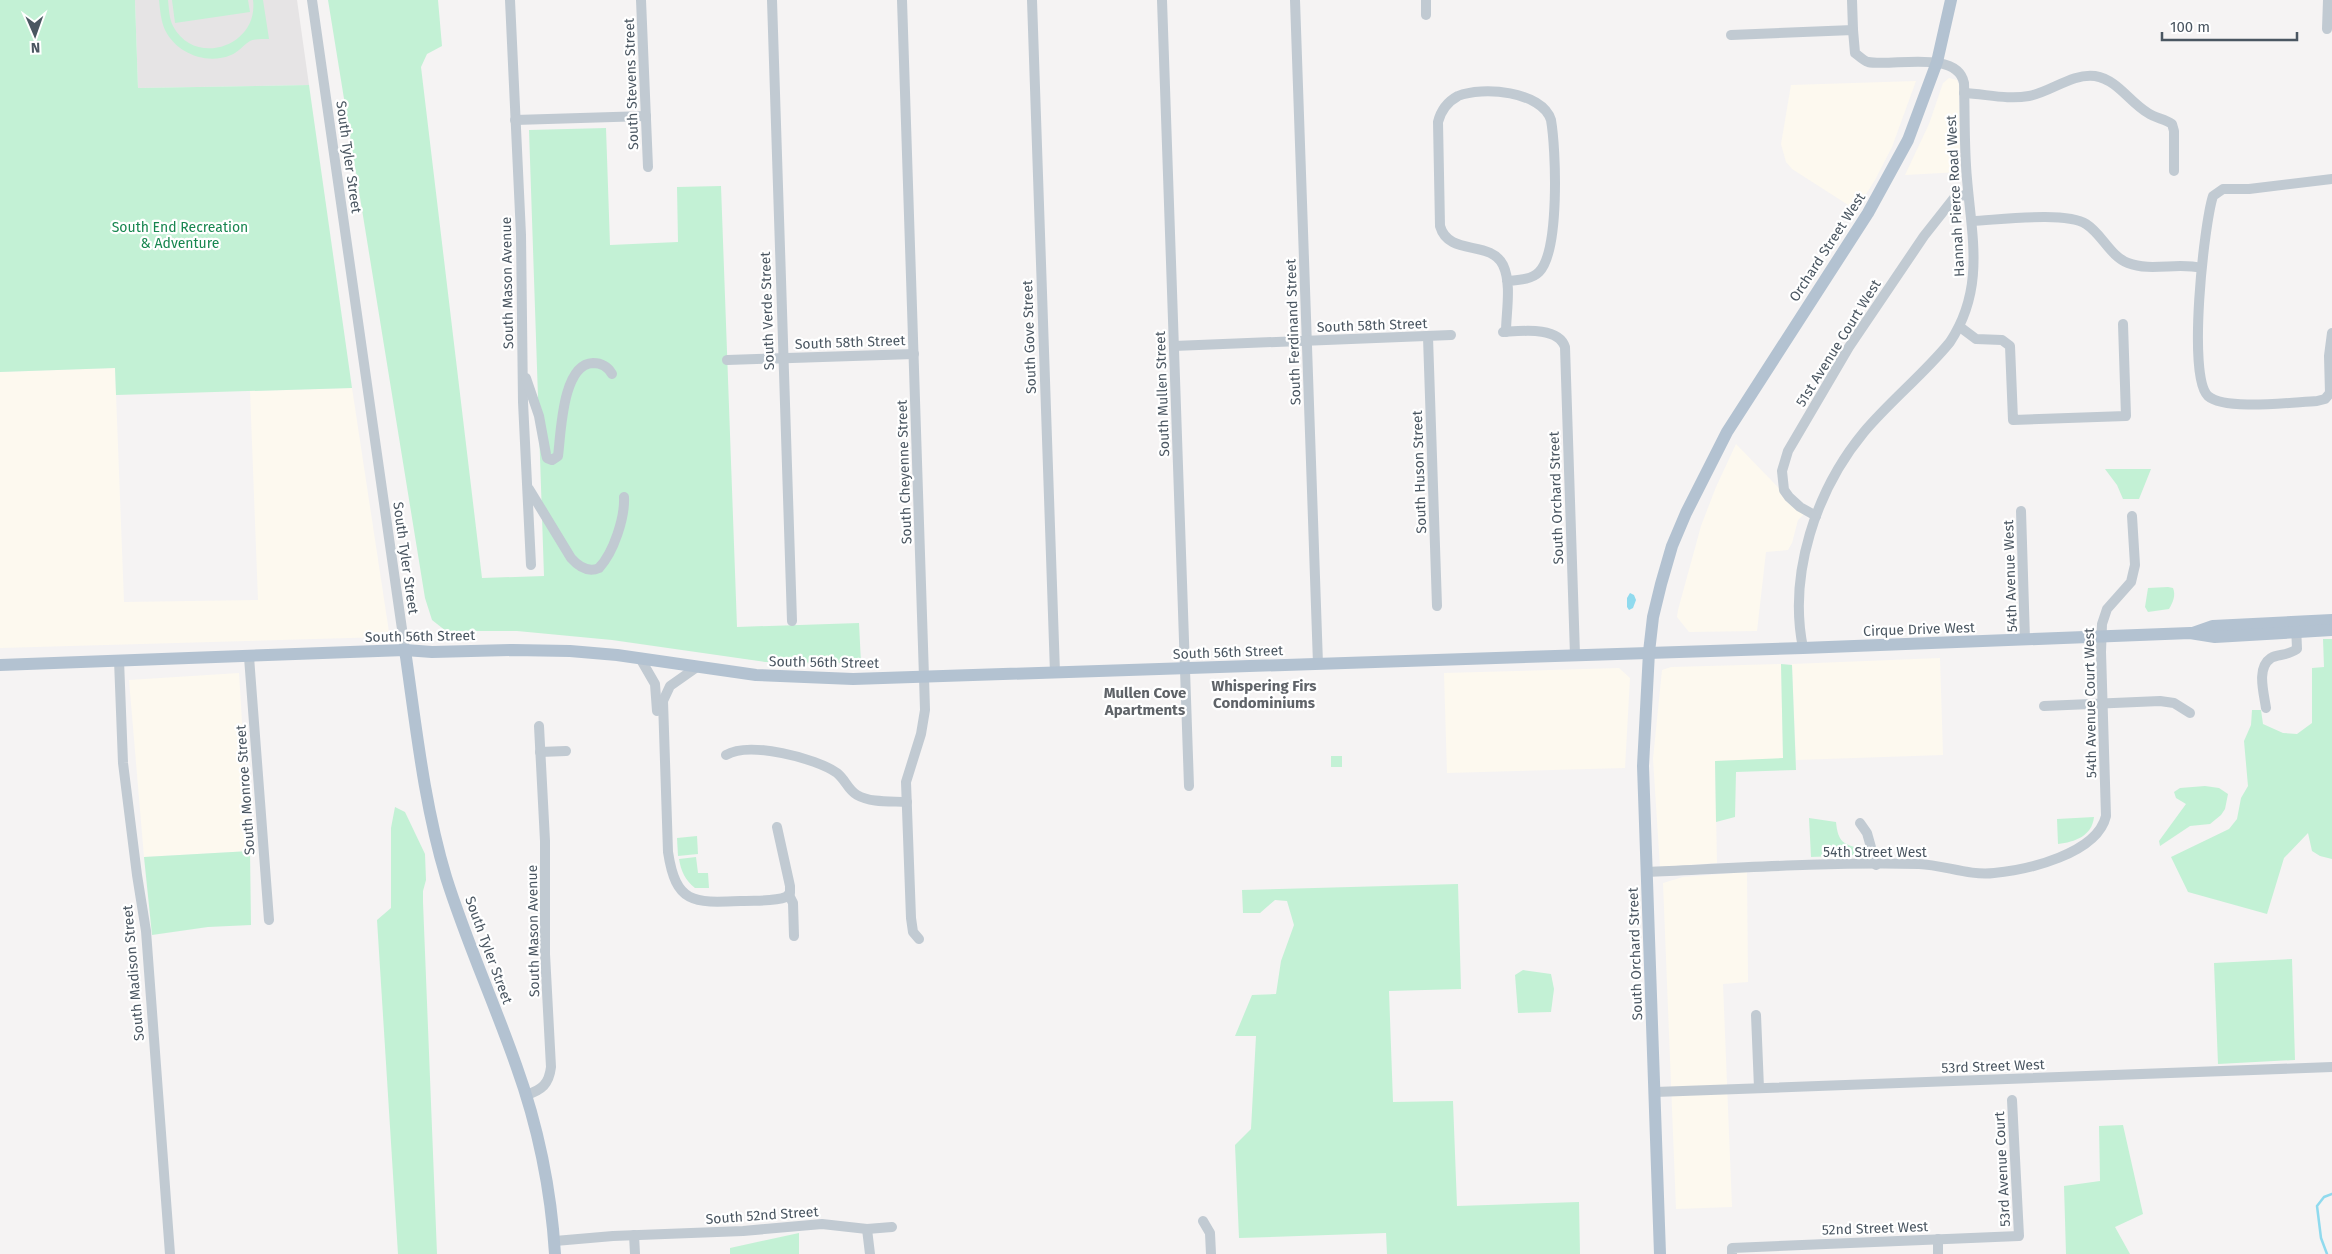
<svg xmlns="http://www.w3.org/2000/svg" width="2332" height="1254" font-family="'Fira Sans',sans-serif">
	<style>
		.commercial { fill: #fdf9ef }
		.education { fill: #e6e4e5 }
		.green { fill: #c3f1d5 }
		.water { fill: #90daee }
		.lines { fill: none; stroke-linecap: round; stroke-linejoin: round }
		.stream { stroke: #90daee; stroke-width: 2.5 }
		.minor { stroke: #c1cad2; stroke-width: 10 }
		.major { stroke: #b3c2d1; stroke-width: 12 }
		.labels { text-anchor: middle; stroke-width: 4.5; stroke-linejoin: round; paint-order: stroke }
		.street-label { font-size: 14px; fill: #4a5661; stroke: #fff }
		.park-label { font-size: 14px; fill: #17864f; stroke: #fff }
		.neighbourhood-label { font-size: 15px; font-weight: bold; fill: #5f6368; stroke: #fff }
	</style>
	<rect width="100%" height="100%" fill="#f5f3f3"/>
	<g class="commercial">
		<polygon points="1949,78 1957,80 1959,85 1960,172 1905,175 1929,124 1943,83"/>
		<polygon points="1916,81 1892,147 1875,180 1856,210 1792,169 1786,162 1781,144 1791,85"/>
		<polygon points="115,368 124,602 258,600 250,391 352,388 389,632 384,637 0,648 0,372"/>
		<polygon points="1736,444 1804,514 1798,520 1792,543 1788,550 1766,552 1757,631 1689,632 1677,617 1678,610 1701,526 1716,487"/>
		<polygon points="1940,658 1943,755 1796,760 1792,664"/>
		<polygon points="1781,664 1783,759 1715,761 1717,863 1660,867 1653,759 1662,670 1671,667"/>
		<polygon points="1619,668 1630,678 1625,768 1447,773 1444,673"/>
		<polygon points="239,673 250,851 144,857 129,680"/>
		<polygon points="1747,872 1748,982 1723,984 1732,1207 1676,1209 1663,883 1683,877"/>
	</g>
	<polygon class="education" points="135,0 297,0 309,85 138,88"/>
	<g class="green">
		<polygon points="0,0 135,0 138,88 309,85 352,388 116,395 115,368 0,372"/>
		<path d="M159,0H168C169,9 169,18 173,26C195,68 259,46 253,0H263L269,39C264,39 254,39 250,41C243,45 239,52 231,55C207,65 177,54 165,30C161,21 160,10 159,0Z"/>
		<polygon points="172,0 248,0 250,12 175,23"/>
		<polygon points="328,0 438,0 442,46 427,54 421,67 482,578 544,576 529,130 606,128 610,245 678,242 677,187 721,186 737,627 859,623 861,663 765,662 612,640 517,631 446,631 432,620 425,598"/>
		<polygon points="2105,469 2151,469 2139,499 2123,499 2117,485"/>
		<path d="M2168,587L2173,588C2176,595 2173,602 2169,609L2148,612L2145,607L2148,588Z"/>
		<polygon points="2323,639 2332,639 2332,859 2320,856 2312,851 2308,833 2284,858 2267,914 2188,892 2171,857 2229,829 2237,819 2241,798 2248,786 2244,741 2251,725 2252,710 2261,710 2263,724 2283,733 2297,734 2312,723 2312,668 2324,667"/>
		<polygon points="1781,664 1792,665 1796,770 1736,772 1735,817 1716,822 1715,761 1783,758"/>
		<rect x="1331" y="756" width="11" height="11"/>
		<polygon points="2205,786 2219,788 2228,794 2225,809 2221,815 2210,824 2190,826 2160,846 2159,841 2186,804 2176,798 2174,792 2180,788"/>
		<polygon points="395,807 405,812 425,854 426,880 423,891 423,902 437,1254 398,1254 377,920 391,908 391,828"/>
		<path d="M2094,817C2092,836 2075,842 2058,844L2057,819Z"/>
		<path d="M1809,818L1836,822C1838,842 1843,844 1861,849L1860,855L1811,857Z"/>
		<polygon points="697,836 698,854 678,856 677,838"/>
		<polygon points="250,851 251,925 208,927 152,935 144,857"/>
		<path d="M696,857L698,873H708L709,888H695C685,880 681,871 679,859Z"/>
		<polygon points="1458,884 1461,989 1389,991 1393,1102 1453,1101 1457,1206 1579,1202 1580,1254 1387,1254 1386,1233 1239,1238 1235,1145 1251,1129 1256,1036 1235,1036 1252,995 1276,994 1281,961 1294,925 1287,901 1275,900 1260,913 1243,913 1242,890"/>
		<polygon points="2292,959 2295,1060 2218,1064 2214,963"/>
		<polygon points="1523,970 1551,974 1554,989 1551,1012 1518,1013 1515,975"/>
		<polygon points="2123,1125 2143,1214 2115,1227 2130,1254 2066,1254 2064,1186 2100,1181 2099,1126"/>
		<polygon points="799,1233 799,1254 730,1254 730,1248"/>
	</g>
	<polygon class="water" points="1630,593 1634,595 1636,600 1633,608 1629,610 1627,607 1627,598"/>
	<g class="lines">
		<polyline class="stream" points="2327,1254 2321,1238 2317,1206 2324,1197 2332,1194"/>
		<g class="minor">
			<polyline points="312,0 405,650"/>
			<polyline points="510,0 521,235 523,402 531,565"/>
			<polyline points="641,0 648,167"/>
			<polyline points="772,0 792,621"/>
			<polyline points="902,0 924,677 925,710 921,734 906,782 911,918 913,932 919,939"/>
			<polyline points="1032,0 1055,673"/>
			<polyline points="1162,0 1189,786"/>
			<polyline points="1295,0 1318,664"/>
			<polyline points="1426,0 1426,15"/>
			<polyline points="1852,0 1853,30"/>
			<polyline points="2327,29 2328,0"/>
			<path d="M1731,35L1853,30L1855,53C1859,56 1864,61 1868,62C1892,67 1957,49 1964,83C1965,115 1964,147 1967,179C1972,238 1985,289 1950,342C1924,374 1890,401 1864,432C1816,490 1788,574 1803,648"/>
			<path d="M1964,93C1986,94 2007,100 2029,96C2051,92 2072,73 2095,76C2118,80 2129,102 2148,113C2155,118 2165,119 2172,124L2174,131V171"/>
			<polyline points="515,120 646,116"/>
			<path d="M2332,179L2249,189H2223L2213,196C2204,224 2187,377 2208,396C2225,411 2293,402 2317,401L2325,399L2330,393L2329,356L2332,333"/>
			<path d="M1972,221C1998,220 2066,211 2086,224C2102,234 2110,256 2128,263C2151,272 2178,262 2201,268"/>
			<polyline points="1960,327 1976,339 2002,340 2010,346 2013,420 2126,416 2123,324"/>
			<path d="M1503,332C1521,331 1558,326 1565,347L1575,655"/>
			<path d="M1506,332C1506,312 1512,284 1503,265C1490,239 1449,257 1440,226L1438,122C1441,110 1447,102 1458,96C1482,86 1542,91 1551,120C1556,149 1560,251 1539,272C1531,280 1518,280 1507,281"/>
			<polyline points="1428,337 1437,606"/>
			<polyline points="1174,346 1451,335"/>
			<polyline points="727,360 914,354"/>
			<path d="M526,378L539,416L546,454L547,458L552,460L558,456C561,434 562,364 593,363C601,363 608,367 612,374"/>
			<path d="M529,489L571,558C579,567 588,573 599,568C614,552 625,517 624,497"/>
			<polyline points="2021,511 2025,640"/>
			<polyline points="1816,516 1800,507 1789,497 1784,490 1782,471 1788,451 1849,347 1924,236 1954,198 1968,194"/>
			<polyline points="249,657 269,920"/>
			<polyline points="640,658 655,684 657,711"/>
			<polyline points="119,660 123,763 137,875 146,931 170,1254"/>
			<path d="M697,667L670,686L663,701L668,852C676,904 693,903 741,901C755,900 773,902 786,897L790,893V886L777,827"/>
			<polyline points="2044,706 2160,701 2174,703 2190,713"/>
			<path d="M2266,708C2264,693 2256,668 2271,658C2278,654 2287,656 2297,649L2296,625"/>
			<polyline points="540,752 566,751"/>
			<path d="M726,755C749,741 816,758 837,773C845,779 848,790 857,795C871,803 891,801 907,802"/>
			<polyline points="1860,823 1867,833 1876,865"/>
			<path d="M1647,872C1737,868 1828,862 1919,864C1944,865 1969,876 1994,873C2027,870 2097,854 2106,816L2101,652L2102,624L2107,609L2131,582L2135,565L2132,516"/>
			<polyline points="789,895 793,903 794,936"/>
			<polyline points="1756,1015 1759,1088"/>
			<polyline points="1655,1092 2332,1067"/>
			<path d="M526,1095C542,1090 549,1084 551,1067L545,954V841L539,726"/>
			<polyline points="1203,1221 1210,1233 1211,1254"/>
			<polyline points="867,1229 870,1254"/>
			<polyline points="634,1235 635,1254"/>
			<polyline points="1938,1239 1938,1254"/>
			<polyline points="555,1241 613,1236 743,1231 822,1224 867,1229 892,1227"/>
			<polyline points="1732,1254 1732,1248 2019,1236 2012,1100"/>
		</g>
		<g class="major">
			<polyline points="2193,633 2213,626 2332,620"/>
			<path d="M405,650C416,726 424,804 446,877C466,941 494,1002 516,1065C538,1126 551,1189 555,1254"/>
			<polyline points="0,665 405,650 432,652 513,650 570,651 617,655 756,675 853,679 1803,648 2190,633 2215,637 2332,630"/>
			<polyline points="1660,1254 1643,766 1649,652 1653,617 1661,584 1672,546 1686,513 1727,432 1868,213 1908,140 1937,62 1951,0"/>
		</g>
	</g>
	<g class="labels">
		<g class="street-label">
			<text transform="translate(631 84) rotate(-92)" y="5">South Stevens Street</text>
			<text transform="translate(349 157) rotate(82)" y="5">South Tyler Street</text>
			<text transform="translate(1955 196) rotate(-93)" y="5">Hannah Pierce Road West</text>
			<text transform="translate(1827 247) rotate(-57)" y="5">Orchard Street West</text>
			<text transform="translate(507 283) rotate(-91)" y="5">South Mason Avenue</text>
			<text transform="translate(767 311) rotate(-92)" y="5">South Verde Street</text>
			<text transform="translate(1372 325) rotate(-2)" y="5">South 58th Street</text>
			<text transform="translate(1293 332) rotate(-92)" y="5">South Ferdinand Street</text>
			<text transform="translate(1029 337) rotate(-92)" y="5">South Gove Street</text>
			<text transform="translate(850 342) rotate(-2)" y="5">South 58th Street</text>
			<text transform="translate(1838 343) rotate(-58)" y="5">51st Avenue Court West</text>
			<text transform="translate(1162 394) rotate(-92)" y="5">South Mullen Street</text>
			<text transform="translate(904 472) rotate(-92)" y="5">South Cheyenne Street</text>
			<text transform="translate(1419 472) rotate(-92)" y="5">South Huson Street</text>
			<text transform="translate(1556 498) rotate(-92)" y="5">South Orchard Street</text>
			<text transform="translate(406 558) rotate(82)" y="5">South Tyler Street</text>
			<text transform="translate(2010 576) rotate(-92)" y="5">54th Avenue West</text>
			<text transform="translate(1919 629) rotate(-2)" y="5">Cirque Drive West</text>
			<text transform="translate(420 636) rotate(-1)" y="5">South 56th Street</text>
			<text transform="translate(1228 652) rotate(-2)" y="5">South 56th Street</text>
			<text transform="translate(824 662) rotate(1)" y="5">South 56th Street</text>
			<text transform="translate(2090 703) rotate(-91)" y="5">54th Avenue Court West</text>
			<text transform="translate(245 790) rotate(-94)" y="5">South Monroe Street</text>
			<text x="1875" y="857">54th Street West</text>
			<text transform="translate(533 931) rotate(-91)" y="5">South Mason Avenue</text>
			<text transform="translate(489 950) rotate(70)" y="5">South Tyler Street</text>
			<text transform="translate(1635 954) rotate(-92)" y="5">South Orchard Street</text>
			<text transform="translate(133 973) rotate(-95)" y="5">South Madison Street</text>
			<text transform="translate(1993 1066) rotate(-2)" y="5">53rd Street West</text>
			<text transform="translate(2002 1169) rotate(-93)" y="5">53rd Avenue Court</text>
			<text transform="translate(762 1215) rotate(-4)" y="5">South 52nd Street</text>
			<text transform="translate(1875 1228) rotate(-2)" y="5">52nd Street West</text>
		</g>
		<g class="park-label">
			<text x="180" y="232">South End Recreation<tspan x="180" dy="16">&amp; Adventure</tspan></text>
		</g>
		<g class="neighbourhood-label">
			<text x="1264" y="691">Whispering Firs<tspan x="1264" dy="17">Condominiums</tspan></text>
			<text x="1145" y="698">Mullen Cove<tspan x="1145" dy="17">Apartments</tspan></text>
		</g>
	</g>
	<g transform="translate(35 35) rotate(178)" stroke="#ffffff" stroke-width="4" paint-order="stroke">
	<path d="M0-4L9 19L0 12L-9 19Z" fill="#4a5661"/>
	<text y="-8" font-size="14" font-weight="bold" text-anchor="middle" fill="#4a5661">N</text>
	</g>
	<path d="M2162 32v8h135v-8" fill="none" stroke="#4a5661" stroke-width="2.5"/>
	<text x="2170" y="32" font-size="15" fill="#4a5661" stroke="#ffffff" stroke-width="4" paint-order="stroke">100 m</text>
</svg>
